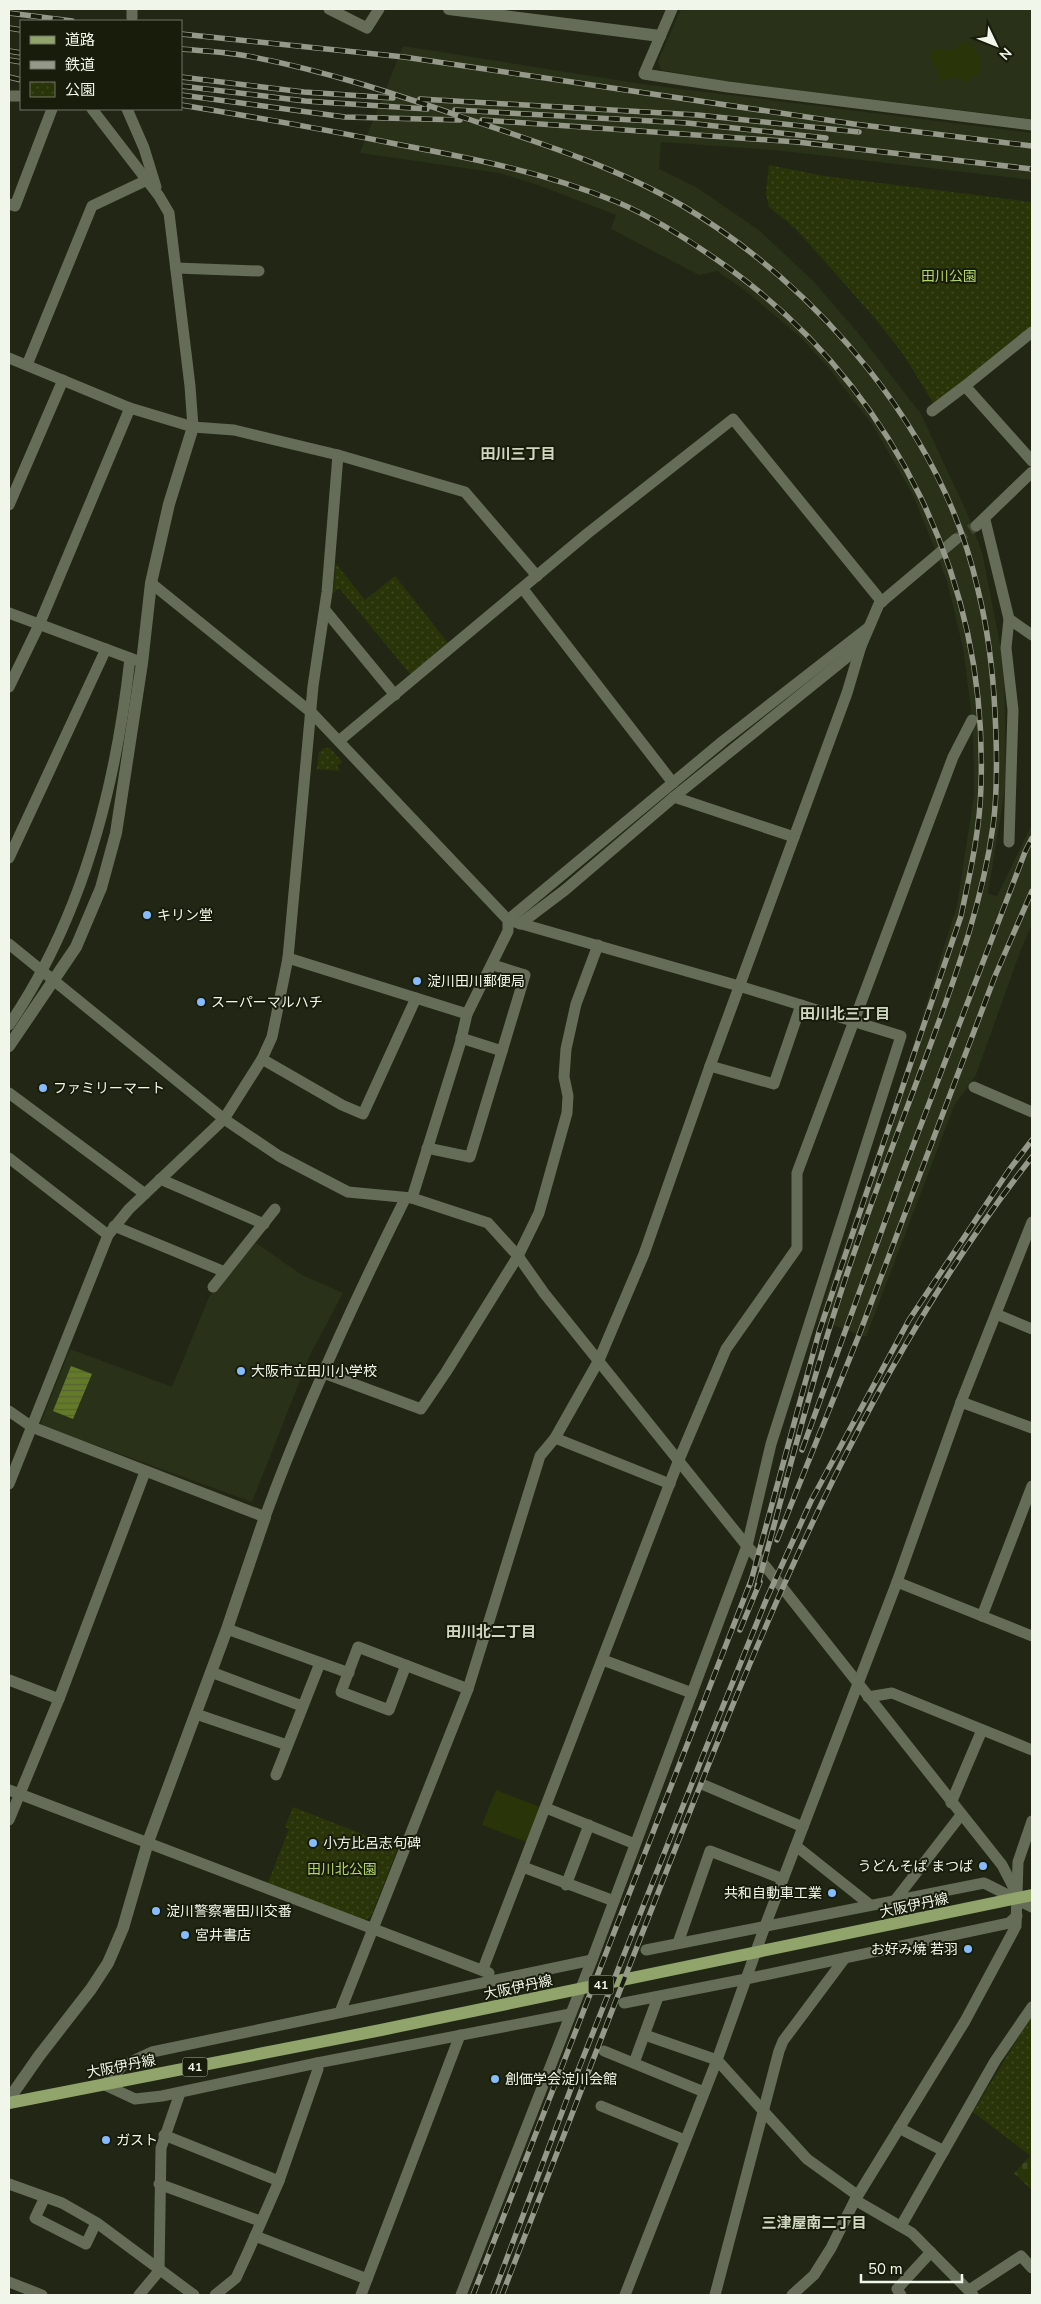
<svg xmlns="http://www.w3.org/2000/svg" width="1041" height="2304" font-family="'Nunito Sans','Noto Sans JP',sans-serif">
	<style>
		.built { fill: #293118 }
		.grass { fill: #293509 }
		.cemetery { fill: url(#cemetery-stones) }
		.park { fill: url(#park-dots) }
		.water { fill: url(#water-rules) }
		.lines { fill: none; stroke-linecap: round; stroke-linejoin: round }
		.minor-tunnel { stroke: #404634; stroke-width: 11; stroke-dasharray: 11 5.5; stroke-linecap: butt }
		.minor { stroke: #656d58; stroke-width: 11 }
		.tertiary { stroke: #656d58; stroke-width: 12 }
		.primary { stroke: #91a46b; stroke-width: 12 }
		.rail-casing { stroke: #94998a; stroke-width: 5.5 }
		.rail { stroke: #181d0b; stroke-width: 4; stroke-dasharray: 11; stroke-linecap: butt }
		.poi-dot { fill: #88bbfc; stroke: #181d0b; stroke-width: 2 }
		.labels { text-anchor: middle; stroke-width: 4; stroke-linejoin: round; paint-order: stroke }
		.shield { fill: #181d0b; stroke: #b0b5a7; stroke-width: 1 }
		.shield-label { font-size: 12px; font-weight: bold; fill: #f1f6ea }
		.park-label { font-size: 14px; fill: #b3d468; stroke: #181d0b }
		.poi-label { font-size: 14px; fill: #f1f6ea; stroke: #181d0b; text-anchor: start }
		.street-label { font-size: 14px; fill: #f1f6ea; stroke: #181d0b }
		.neighbourhood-label { font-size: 15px; font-weight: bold; fill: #ced7bf; stroke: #181d0b }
	</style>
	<defs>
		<pattern id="cemetery-stones" width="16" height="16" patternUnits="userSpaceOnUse" patternTransform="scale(1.25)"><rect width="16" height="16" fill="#293509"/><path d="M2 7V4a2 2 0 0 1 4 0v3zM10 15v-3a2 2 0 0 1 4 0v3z" fill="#3e4921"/></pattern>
		<pattern id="park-dots" width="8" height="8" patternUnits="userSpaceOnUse" patternTransform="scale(1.25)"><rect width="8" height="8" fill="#293509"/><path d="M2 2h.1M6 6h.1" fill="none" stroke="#3e4921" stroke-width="1.8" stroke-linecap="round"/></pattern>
		<pattern id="water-rules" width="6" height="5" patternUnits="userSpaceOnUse" patternTransform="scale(1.25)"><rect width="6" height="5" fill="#637a28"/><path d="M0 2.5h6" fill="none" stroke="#566237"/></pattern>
	</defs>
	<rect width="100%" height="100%" fill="#212714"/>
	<g class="built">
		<polygon points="681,9 1032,9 1032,119 728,82 661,70 658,61"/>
		<polygon points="403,46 642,84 1032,133 1032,180 774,150 661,142 659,169 696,187 760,231 813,281 859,334 921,414 967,513 982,552 1004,664 1006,782 988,894 997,896 1032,824 1032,924 1020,952 976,1075 954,1106 866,1337 818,1320 915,1041 957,905 974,795 973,726 963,648 947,581 934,547 913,495 874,427 828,367 800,337 747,292 717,271 699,275 611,229 616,215 538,185 499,173 360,153"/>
		<polygon points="256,1243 302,1275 343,1293 310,1355 252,1502 43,1426 41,1422 70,1349 172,1387 209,1297"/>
	</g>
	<g class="grass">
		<polygon points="965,41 975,48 980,60 980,75 973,76 967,82 954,77 940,81 937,70 929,57 935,49 953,50"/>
		<polygon points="496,1790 540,1807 527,1842 482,1825"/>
	</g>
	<polygon class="cemetery" points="1030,2156 1032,2158 1032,2190 1014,2173"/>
	<g class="park">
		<polygon points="769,165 824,176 1032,202 1032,327 934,404 903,354 874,317 795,228 769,207 766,193"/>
		<polygon points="336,564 365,600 395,576 448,643 410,674 339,588 333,593"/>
		<polygon points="325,748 330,748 342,762 337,766 340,771 317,769 319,752"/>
		<polygon points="293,1807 398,1848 371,1916 364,1921 268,1883 289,1829 285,1827"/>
		<polygon points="1032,2015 1032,2157 973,2112"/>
	</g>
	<polygon class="water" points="71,1366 92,1374 73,1419 53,1411"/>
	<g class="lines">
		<polyline class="minor-tunnel" points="956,539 976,526"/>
		<g class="minor">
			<polyline points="329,9 367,28 379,9"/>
			<polyline points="672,9 644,74 728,87 1032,125"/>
			<polyline points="132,18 132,9"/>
			<polyline points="9,96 21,96"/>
			<polyline points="92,109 159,196 169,213 190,386 193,427"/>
			<polyline points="127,109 144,148 156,187"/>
			<polyline points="9,204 15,206 52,109"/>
			<polyline points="176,268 259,271"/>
			<polyline points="9,358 130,408 193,427 234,430 338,455 465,492 537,576"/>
			<polyline points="27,365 92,206 147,180"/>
			<polyline points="965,386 1032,332"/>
			<polyline points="932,411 965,386 1032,461"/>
			<polyline points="9,505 63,380"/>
			<polyline points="985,520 1009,619 1032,635"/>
			<polyline points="976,526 1032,472"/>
			<polyline points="151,583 312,713 508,920 739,986 901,1036 771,1444 747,1546 592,1960 461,2295"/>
			<polyline points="523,589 673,783"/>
			<polyline points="325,610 395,695"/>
			<polyline points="9,613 135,660"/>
			<polyline points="1009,619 1006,648 1013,710 1009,842"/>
			<polyline points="9,687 39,625 130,408"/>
			<polyline points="340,740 588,533 733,419 882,602"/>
			<polyline points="674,797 794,837"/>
			<polyline points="9,858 106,649"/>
			<polyline points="520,924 565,890 674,797 861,646"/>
			<polyline points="9,944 224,1119 279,1156 348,1192 412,1198 488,1223 518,1256 544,1293 747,1546 766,1567 1002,1865 1019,1898"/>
			<polyline points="288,958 467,1014"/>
			<path d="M9,1025C83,917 116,787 130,658"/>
			<polyline points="461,1038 502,1051"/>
			<polyline points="262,1059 342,1105 363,1114 416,998"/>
			<polyline points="710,1066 774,1084 801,1005"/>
			<polyline points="974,1087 1032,1112"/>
			<polyline points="9,1093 145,1194"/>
			<polyline points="427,1148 470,1157 525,975 493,965"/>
			<polyline points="9,1158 108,1235"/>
			<polyline points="160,1179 264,1224"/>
			<polyline points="412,1198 460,1044 467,1014 508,931 508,920 723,741 869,627"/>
			<polyline points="114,1226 225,1272"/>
			<polyline points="213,1287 275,1209"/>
			<polyline points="996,1314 1032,1329"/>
			<polyline points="321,1372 421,1409 446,1372 518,1256 539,1213 567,1113 568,1096 564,1077 566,1049 576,1004 598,945"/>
			<polyline points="961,1402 1032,1428"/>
			<path d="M9,1411L32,1427L265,1517C305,1407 353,1303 405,1199"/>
			<polyline points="555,1438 670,1484"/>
			<polyline points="9,1484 108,1235 129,1209 224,1119 262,1059 272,1037 288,958 313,686 327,592 338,455"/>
			<polyline points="897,1582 1032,1636"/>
			<polyline points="982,1616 1032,1486"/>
			<polyline points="227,1629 349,1673"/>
			<polyline points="603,1660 692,1693"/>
			<polyline points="406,1665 389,1710 341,1692 358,1647 468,1689"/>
			<polyline points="211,1672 302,1706"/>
			<polyline points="9,1680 59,1699"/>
			<polyline points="868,1697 892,1693 1032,1750"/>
			<polyline points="196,1714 287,1745"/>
			<polyline points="276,1775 320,1663"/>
			<polyline points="704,1785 803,1827"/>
			<polyline points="9,1790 489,1973"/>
			<polyline points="951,1803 982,1730"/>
			<polyline points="546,1808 635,1844"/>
			<polyline points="9,1820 59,1699 145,1472"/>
			<polyline points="796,1846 869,1904"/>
			<polyline points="523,1867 614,1901"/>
			<polyline points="566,1885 589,1825"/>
			<polyline points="896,1899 961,1815"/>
			<polyline points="678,1943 710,1851 783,1879"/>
			<polyline points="646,1950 984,1883 1032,1907"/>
			<polyline points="483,1969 678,1462 726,1349 797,1248 797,1173 953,757 972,720"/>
			<polyline points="624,2003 746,1979 1009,1923 1017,1916"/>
			<polyline points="340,2012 468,1689 540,1456 555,1438 599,1360 644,1254 710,1066 847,693 861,646 879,604 956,539"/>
			<polyline points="570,2014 317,2063 162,2096 135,2099 105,2085 122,2066 152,2052 592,1960"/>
			<polyline points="645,2035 717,2060 807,2159 857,2195"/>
			<polyline points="604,2051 704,2092"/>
			<polyline points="634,2063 658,1997"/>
			<polyline points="601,2106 685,2140"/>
			<polyline points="899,2128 944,2151"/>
			<polyline points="164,2135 279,2181"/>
			<polyline points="9,2184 62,2203 97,2223 194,2295"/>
			<polyline points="159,2184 260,2221"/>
			<polyline points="45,2197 35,2218 86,2244 96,2223"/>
			<polyline points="855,2200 912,2233 973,2295"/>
			<polyline points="901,2226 995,2061 1032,2007"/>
			<polyline points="255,2236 367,2279"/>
			<polyline points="9,2282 42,2295"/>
			<polyline points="969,2290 1021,2256 1032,2268"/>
			<polyline points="139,2295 159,2271 161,2148 180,2093"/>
			<polyline points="215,2295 236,2278 248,2252 279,2181 318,2069 317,2063"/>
			<polyline points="361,2295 460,2035"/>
			<polyline points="625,2295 717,2060 765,1926 897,1582 961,1402 1032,1222"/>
			<polyline points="715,2295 779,2051 783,2041 845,1958"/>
			<polyline points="792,2295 814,2275 831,2248 855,2200 965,2021 1016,1926 1018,1862 1032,1821"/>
			<polyline points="901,2295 897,2289 931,2252"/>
		</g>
		<g class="tertiary">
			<polyline points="449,9 660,36"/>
			<polyline points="9,1046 76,947 101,888 116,833 142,663 151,583 169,504 193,427"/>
			<polyline points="9,2099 39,2056 91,1989 108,1963 123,1928 148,1842 227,1629 265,1517"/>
		</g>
		<polyline class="primary" points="9,2103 381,2030 1032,1895"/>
		<g class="rail-casing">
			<g id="rail">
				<polyline points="9,13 72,21"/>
				<polyline points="9,28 21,30"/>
				<polyline points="181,34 404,57 854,124 1032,146"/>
				<path d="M181,49C205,51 230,52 253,57C325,71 393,93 462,117C537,142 614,166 683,206C819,287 943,432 978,590C988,630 993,671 995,713C997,751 998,789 993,826C983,898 959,967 934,1035C902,1123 867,1210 839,1298C808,1393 784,1492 757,1587"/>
				<polyline points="9,51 21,53"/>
				<polyline points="9,60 21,62"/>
				<polyline points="9,77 21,80"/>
				<polyline points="181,77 304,92 393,98"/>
				<polyline points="181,86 305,101 427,109"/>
				<polyline points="181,95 345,117 460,120"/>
				<polyline points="420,99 698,115 859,132"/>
				<path d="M181,105C255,117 328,130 401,145C476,159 546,173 617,202C657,219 695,244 730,269C895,390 988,581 981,786C980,830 970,873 961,916L819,1332L750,1585"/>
				<polyline points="455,110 687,123 826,138"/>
				<polyline points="482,120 797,142 1032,169"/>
				<polyline points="802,1450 903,1172 1025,852 1032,838"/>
				<polyline points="777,1540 859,1335 995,976 1032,891"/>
				<polyline points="740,1630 760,1582"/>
				<polyline points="473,2295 752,1578"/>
				<polyline points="493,2295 573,2083 706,1748 767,1598 811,1501 909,1320 1009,1170 1032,1140"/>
				<path d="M502,2295C562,2140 622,1984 683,1829C776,1593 874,1358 1032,1157"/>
			</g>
		</g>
		<use href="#rail" class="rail"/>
	</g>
	<g class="poi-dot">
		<circle cx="147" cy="915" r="5"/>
		<circle cx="417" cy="981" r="5"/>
		<circle cx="201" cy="1002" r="5"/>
		<circle cx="43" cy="1088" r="5"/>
		<circle cx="241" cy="1371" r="5"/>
		<circle cx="313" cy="1843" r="5"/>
		<circle cx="983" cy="1866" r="5"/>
		<circle cx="832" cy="1893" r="5"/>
		<circle cx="156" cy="1911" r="5"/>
		<circle cx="185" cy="1935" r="5"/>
		<circle cx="968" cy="1949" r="5"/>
		<circle cx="495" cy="2079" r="5"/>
		<circle cx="106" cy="2140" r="5"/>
	</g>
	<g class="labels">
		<g class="shield">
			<rect x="588.5" y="1975.5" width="25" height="19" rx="4"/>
			<rect x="182.5" y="2057.5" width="25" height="19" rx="4"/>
		</g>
		<g class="shield-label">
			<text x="601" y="1989">41</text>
			<text x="195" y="2071">41</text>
		</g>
		<g class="park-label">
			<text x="949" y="281">田川公園</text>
			<text x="342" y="1874">田川北公園</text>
		</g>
		<g class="poi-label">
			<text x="157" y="920">キリン堂</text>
			<text x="427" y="986">淀川田川郵便局</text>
			<text x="211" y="1007">スーパーマルハチ</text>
			<text x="53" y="1093">ファミリーマート</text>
			<text x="251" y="1376">大阪市立田川小学校</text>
			<text x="323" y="1848">小方比呂志句碑</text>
			<text x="973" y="1871" text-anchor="end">うどんそば まつば</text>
			<text x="822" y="1898" text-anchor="end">共和自動車工業</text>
			<text x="166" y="1916">淀川警察署田川交番</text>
			<text x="195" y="1940">宮井書店</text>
			<text x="958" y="1954" text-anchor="end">お好み焼 若羽</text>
			<text x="505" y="2084">創価学会淀川会館</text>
			<text x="116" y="2145">ガスト</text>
		</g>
		<g class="street-label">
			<text transform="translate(914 1905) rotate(-12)" y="5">大阪伊丹線</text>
			<text transform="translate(518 1987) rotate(-12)" y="5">大阪伊丹線</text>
			<text transform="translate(121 2066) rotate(-11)" y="5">大阪伊丹線</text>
		</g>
		<g class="neighbourhood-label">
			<text x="518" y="459">田川三丁目</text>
			<text x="845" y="1019">田川北三丁目</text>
			<text x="491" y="1637">田川北二丁目</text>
			<text x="814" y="2228">三津屋南二丁目</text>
		</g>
	</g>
	<rect width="1041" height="2304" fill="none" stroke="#f1f6ea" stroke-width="20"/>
	<rect x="20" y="20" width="162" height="90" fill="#181d0b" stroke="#6f7464"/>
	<rect x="30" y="36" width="25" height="8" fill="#91a46b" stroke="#6f7464"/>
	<text x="65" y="45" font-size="15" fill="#f1f6ea">道路</text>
	<rect x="30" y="61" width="25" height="8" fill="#94998a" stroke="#6f7464"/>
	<text x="65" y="70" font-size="15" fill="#f1f6ea">鉄道</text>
	<rect x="30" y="82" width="25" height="15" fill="url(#park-dots)" stroke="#6f7464"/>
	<text x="65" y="95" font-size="15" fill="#f1f6ea">公園</text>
	<g transform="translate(996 45) rotate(133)" stroke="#181d0b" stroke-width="4" paint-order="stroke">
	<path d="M0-4L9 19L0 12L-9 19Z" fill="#f1f6ea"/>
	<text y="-8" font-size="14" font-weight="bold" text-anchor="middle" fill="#f1f6ea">N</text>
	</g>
	<path d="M861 2274v8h101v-8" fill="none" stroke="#f1f6ea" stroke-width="2.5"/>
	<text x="868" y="2274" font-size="15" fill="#f1f6ea" stroke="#181d0b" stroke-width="4" paint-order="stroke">50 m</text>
</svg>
